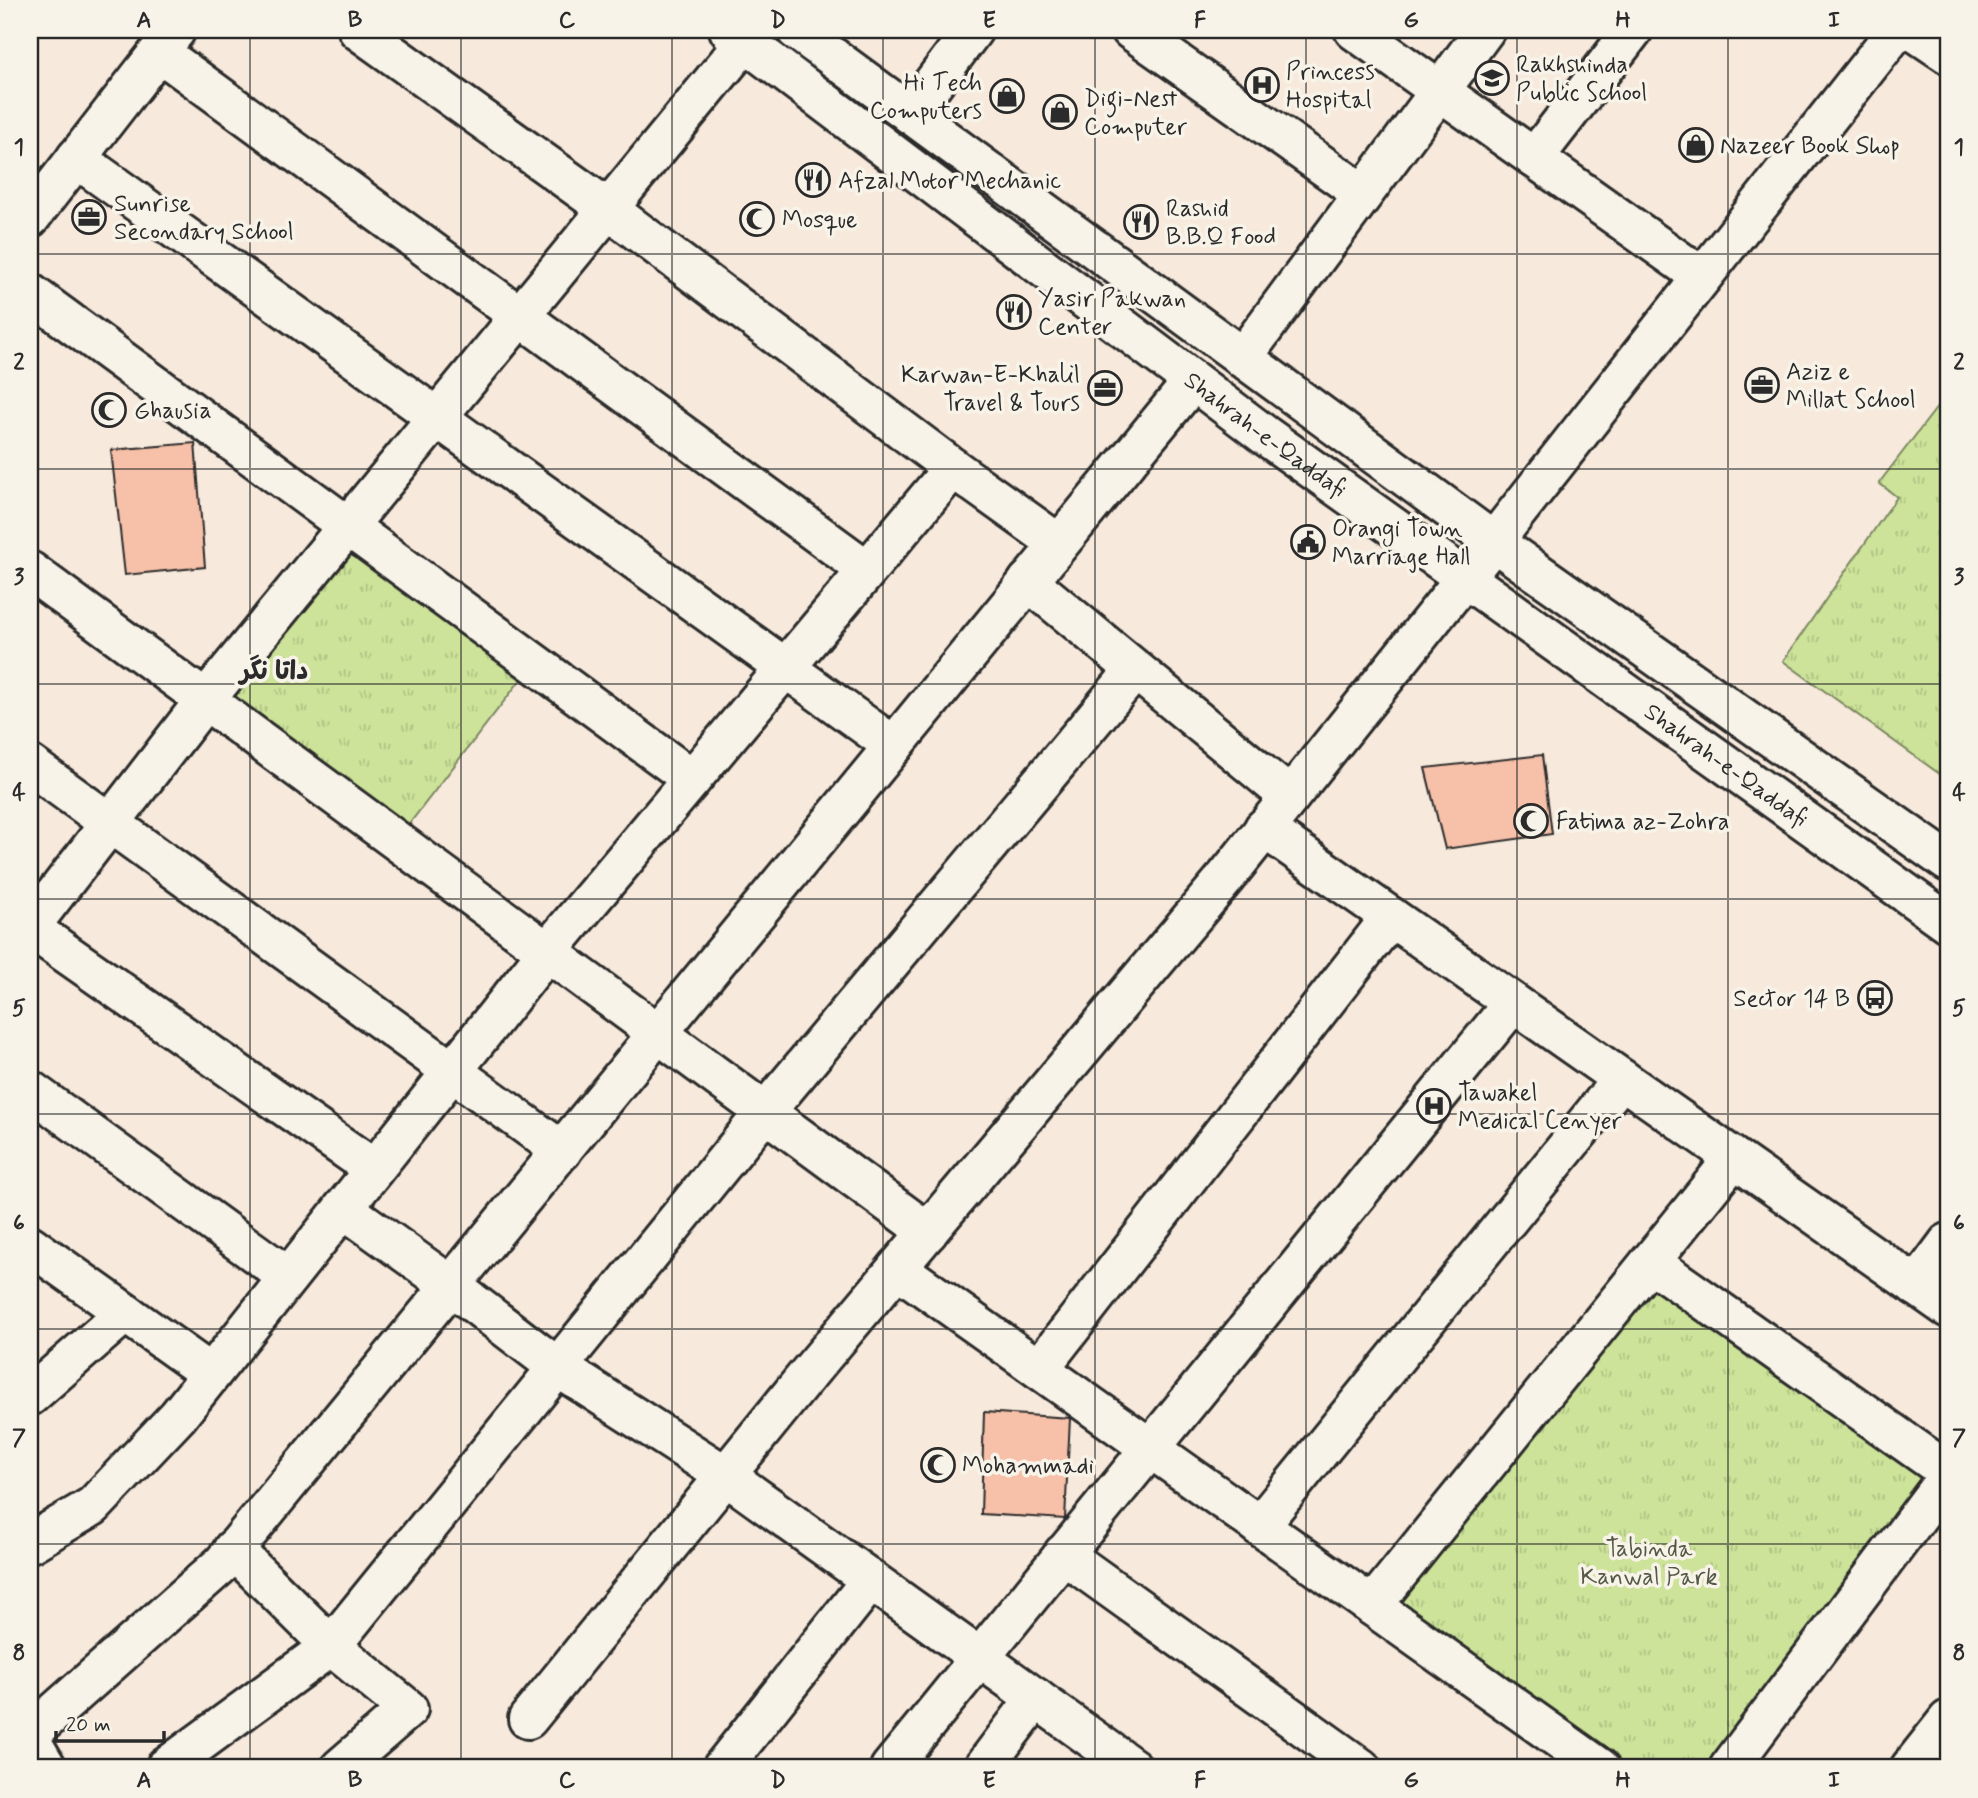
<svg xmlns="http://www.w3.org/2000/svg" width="1978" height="1798" font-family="Mynerve,'Playpen Sans Arabic',sans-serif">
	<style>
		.park { fill: url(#park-tufts); stroke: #7c8762; stroke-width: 2 }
		.building { fill: #f6c0a9; stroke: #2b2b2b; stroke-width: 2 }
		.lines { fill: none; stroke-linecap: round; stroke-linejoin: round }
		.minor-casing { stroke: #2b2b2b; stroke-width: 44 }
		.secondary-casing { stroke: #2b2b2b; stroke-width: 44 }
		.primary-casing { stroke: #2b2b2b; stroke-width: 44 }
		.minor { stroke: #f7f3e8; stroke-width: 38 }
		.secondary { stroke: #f7f3e8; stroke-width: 38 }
		.primary { stroke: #f7f3e8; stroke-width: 38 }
		.grid { fill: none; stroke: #2b2b2b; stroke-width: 2; stroke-opacity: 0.55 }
		.labels { text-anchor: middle; stroke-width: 7; stroke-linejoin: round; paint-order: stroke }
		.poi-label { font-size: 24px; fill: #2b2b2b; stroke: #f7f3e8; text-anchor: start }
		.street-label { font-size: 24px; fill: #2b2b2b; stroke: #f7f3e8 }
		.park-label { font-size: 24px; fill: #535946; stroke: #f7f3e8 }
		.neighbourhood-label { font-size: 26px; font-weight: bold; fill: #2b2b2b; stroke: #f7f3e8 }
		.neatline { fill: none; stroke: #2b2b2b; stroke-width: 2.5 }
		.grid-label { font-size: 23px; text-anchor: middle; font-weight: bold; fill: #2b2b2b }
	</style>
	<defs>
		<pattern id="park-tufts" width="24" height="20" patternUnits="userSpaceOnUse" patternTransform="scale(1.75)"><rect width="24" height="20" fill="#cce399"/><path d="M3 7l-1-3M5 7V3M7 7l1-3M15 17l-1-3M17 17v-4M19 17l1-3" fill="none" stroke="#afc384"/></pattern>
	</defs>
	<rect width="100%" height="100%" fill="#f7e9db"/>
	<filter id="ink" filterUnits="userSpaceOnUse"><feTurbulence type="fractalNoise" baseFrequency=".0143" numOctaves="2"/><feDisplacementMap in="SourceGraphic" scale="14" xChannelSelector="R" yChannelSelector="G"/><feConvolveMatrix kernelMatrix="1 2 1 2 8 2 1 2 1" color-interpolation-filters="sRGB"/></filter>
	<g filter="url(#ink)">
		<g class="park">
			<polygon points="1948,393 1948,780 1783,661 1897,497 1879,483"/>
			<polygon points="347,527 532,665 396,841 205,700"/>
			<polygon points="1650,1262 1948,1472 1729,1768 1600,1768 1372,1606"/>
		</g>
		<g class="building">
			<polygon points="195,443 205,567 125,575 111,450"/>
			<polygon points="1542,755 1552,834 1445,849 1425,768"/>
			<polygon points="984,1412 1070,1418 1065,1519 981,1514"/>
		</g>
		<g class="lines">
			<g class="minor-casing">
				<g id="minor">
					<polyline points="358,30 608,209 953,468 1059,544"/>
					<polyline points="1131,30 1363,194"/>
					<polyline points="1354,30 1702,277"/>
					<polyline points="1912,30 1948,54"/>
					<polyline points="159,52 867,570"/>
					<polyline points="910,114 973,30"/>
					<polyline points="76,158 894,746"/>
					<polyline points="1534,158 1633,30"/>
					<polyline points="30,218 176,30"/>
					<polyline points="30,293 692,779"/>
					<polyline points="1242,358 1485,30"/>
					<polyline points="30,571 928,1232"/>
					<polyline points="1028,581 1290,797"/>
					<polyline points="30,765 562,1151"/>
					<polyline points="1264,828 1948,1308"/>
					<polyline points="30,927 205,700 745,42"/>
					<polyline points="30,928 374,1169"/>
					<polyline points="30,1090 288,1277"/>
					<polyline points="343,1208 450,1285 557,1367 725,1475 1133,1768"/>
					<polyline points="30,1245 211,1374"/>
					<polyline points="1650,1262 1948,1472"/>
					<polyline points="897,1268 1600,1768"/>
					<polyline points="1916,1286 1948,1243"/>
					<polyline points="1039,1369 1391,917"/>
					<polyline points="30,1396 125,1313"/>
					<polyline points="1259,1526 1622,1079"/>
					<polyline points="30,1543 93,1506 178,1416 547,952 953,468"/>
					<polyline points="233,1549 331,1646 408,1709 340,1768"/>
					<polyline points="1063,1554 1361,1768"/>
					<polyline points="1372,1606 1734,1158"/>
					<polyline points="528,1719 808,1374 1226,877 1465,578"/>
					<polyline points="30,1734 223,1563 1193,381"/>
					<polyline points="30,1739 47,1768"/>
					<polyline points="165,1768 331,1646 765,1112 1135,670"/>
					<polyline points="722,1768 871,1580"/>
					<polyline points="890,1768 1513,1003"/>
					<polyline points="983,1768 1036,1698"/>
					<polyline points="1729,1768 1948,1476"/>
					<polyline points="1910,1768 1948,1720"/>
				</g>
			</g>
			<g class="secondary-casing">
				<polyline id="secondary" points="1465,578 1897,30"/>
			</g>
			<g class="primary-casing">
				<g id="primary">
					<path id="s1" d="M729,30L1266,436L1948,923"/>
					<polyline points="796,30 1494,542 1948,862"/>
				</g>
			</g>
			<use href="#minor" class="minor"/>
			<use href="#secondary" class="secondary"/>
			<use href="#primary" class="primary"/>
		</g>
	</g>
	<path class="grid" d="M250,30V1768M461,30V1768M672,30V1768M883,30V1768M1095,30V1768M1306,30V1768M1517,30V1768M1728,30V1768M30,254H1948M30,469H1948M30,684H1948M30,899H1948M30,1114H1948M30,1329H1948M30,1544H1948"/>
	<defs>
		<g id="school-ring" transform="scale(1.75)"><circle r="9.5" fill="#f7f3e8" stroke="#2b2b2b" stroke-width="1.5"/><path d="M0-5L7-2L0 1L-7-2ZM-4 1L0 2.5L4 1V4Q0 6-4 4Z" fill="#2b2b2b"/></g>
		<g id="hospital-ring" transform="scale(1.75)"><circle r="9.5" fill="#f7f3e8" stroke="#2b2b2b" stroke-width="1.5"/><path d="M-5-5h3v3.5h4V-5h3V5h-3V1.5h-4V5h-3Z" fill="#2b2b2b"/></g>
		<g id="shop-ring" transform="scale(1.75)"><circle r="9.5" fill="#f7f3e8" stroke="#2b2b2b" stroke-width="1.5"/><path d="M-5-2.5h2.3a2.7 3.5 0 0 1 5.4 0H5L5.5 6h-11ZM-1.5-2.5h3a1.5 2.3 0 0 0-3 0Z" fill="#2b2b2b"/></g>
		<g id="restaurant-ring" transform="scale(1.75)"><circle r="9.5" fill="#f7f3e8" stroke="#2b2b2b" stroke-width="1.5"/><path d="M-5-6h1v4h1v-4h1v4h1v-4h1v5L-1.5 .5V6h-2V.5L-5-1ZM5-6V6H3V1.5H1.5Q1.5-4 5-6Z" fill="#2b2b2b"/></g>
		<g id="office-ring" transform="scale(1.75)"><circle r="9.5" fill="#f7f3e8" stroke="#2b2b2b" stroke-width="1.5"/><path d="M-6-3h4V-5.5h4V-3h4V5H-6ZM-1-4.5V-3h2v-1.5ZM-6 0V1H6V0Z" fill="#2b2b2b"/></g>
		<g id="mosque-ring" transform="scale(1.75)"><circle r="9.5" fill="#f7f3e8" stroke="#2b2b2b" stroke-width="1.5"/><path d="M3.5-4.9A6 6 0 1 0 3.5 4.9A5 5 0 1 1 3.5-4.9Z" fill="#2b2b2b"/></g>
		<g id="civic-ring" transform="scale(1.75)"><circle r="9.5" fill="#f7f3e8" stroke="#2b2b2b" stroke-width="1.5"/><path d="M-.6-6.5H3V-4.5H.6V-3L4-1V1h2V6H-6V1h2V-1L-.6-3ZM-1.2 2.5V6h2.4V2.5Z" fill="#2b2b2b"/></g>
		<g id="bus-ring" transform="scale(1.75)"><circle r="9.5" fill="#f7f3e8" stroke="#2b2b2b" stroke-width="1.5"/><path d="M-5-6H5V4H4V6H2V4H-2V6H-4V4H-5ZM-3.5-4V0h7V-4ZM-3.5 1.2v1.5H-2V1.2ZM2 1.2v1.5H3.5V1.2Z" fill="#2b2b2b"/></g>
	</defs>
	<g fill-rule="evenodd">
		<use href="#school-ring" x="1492" y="78"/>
		<use href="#hospital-ring" x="1262" y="85"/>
		<use href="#shop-ring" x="1007" y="96"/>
		<use href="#shop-ring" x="1060" y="112"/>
		<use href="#shop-ring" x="1696" y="145"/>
		<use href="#restaurant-ring" x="813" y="180"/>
		<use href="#office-ring" x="89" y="217"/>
		<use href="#mosque-ring" x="757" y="219"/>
		<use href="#restaurant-ring" x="1141" y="222"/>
		<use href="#restaurant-ring" x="1014" y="312"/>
		<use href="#office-ring" x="1762" y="385"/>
		<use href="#office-ring" x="1105" y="388"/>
		<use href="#mosque-ring" x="109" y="410"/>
		<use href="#civic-ring" x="1308" y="542"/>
		<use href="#mosque-ring" x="1531" y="821"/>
		<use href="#bus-ring" x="1875" y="998"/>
		<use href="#hospital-ring" x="1434" y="1106"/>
		<use href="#mosque-ring" x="938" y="1465"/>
	</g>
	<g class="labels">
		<g class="poi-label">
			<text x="1516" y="72">Rakhshinda<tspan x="1516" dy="28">Public School</tspan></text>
			<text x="1286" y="79">Princess<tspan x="1286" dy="28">Hospital</tspan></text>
			<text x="982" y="90" text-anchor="end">Hi Tech<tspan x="982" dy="28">Computers</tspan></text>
			<text x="1084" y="106">Digi-Nest<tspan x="1084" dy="28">Computer</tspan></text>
			<text x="1720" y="153">Nazeer Book Shop</text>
			<text x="838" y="188">Afzal Motor Mechanic</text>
			<text x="114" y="211">Sunrise<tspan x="114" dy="28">Secondary School</tspan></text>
			<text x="1166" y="216">Rashid<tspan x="1166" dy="28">B.B.Q Food</tspan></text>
			<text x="782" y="227">Mosque</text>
			<text x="1038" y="306">Yasir Pakwan<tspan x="1038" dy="28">Center</tspan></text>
			<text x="1786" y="379">Aziz e<tspan x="1786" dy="28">Millat School</tspan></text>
			<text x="1080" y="382" text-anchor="end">Karwan-E-Khalil<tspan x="1080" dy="28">Travel &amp; Tours</tspan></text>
			<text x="134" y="418">Ghausia</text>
			<text x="1332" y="536">Orangi Town<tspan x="1332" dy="28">Marriage Hall</tspan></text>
			<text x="1556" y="829">Fatima az-Zohra</text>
			<text x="1850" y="1006" text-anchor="end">Sector 14 B</text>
			<text x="1458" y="1100">Tawakel<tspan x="1458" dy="28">Medical Cenyer</tspan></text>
			<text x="962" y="1473">Mohammadi</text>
		</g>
		<g class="street-label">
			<text dy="8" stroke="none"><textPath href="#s1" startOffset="672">Shahrah-e-Qaddafi</textPath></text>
			<text dy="8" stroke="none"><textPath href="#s1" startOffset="1239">Shahrah-e-Qaddafi</textPath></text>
		</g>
		<g class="park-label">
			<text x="1649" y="1556">Tabinda<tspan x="1649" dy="28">Kanwal Park</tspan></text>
		</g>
		<g class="neighbourhood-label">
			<text x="274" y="679">داتا نگر</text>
		</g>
	</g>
	<rect width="1978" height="1798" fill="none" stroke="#f7f3e8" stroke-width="77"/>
	<path d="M56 1731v10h108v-10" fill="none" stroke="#2b2b2b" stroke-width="3.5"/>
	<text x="66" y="1731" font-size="21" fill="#2b2b2b" stroke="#f7f3e8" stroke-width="5" paint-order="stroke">20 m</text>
	<rect x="38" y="38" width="1902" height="1721" class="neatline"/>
	<g class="grid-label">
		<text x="144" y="27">A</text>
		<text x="355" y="27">B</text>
		<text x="567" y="27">C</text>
		<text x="778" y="27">D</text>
		<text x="989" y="27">E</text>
		<text x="1200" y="27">F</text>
		<text x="1411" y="27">G</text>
		<text x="1623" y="27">H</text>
		<text x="1834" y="27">I</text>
		<text x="19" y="154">1</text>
		<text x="1959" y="154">1</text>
		<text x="19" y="369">2</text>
		<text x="1959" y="369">2</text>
		<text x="19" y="584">3</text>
		<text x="1959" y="584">3</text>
		<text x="19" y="799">4</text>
		<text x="1959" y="799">4</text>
		<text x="19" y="1015">5</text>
		<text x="1959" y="1015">5</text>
		<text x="19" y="1230">6</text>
		<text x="1959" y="1230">6</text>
		<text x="19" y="1445">7</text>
		<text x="1959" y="1445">7</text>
		<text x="19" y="1660">8</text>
		<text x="1959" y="1660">8</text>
		<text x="144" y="1787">A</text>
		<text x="355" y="1787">B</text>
		<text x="567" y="1787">C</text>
		<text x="778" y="1787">D</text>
		<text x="989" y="1787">E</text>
		<text x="1200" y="1787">F</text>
		<text x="1411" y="1787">G</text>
		<text x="1623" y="1787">H</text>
		<text x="1834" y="1787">I</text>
	</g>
</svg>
